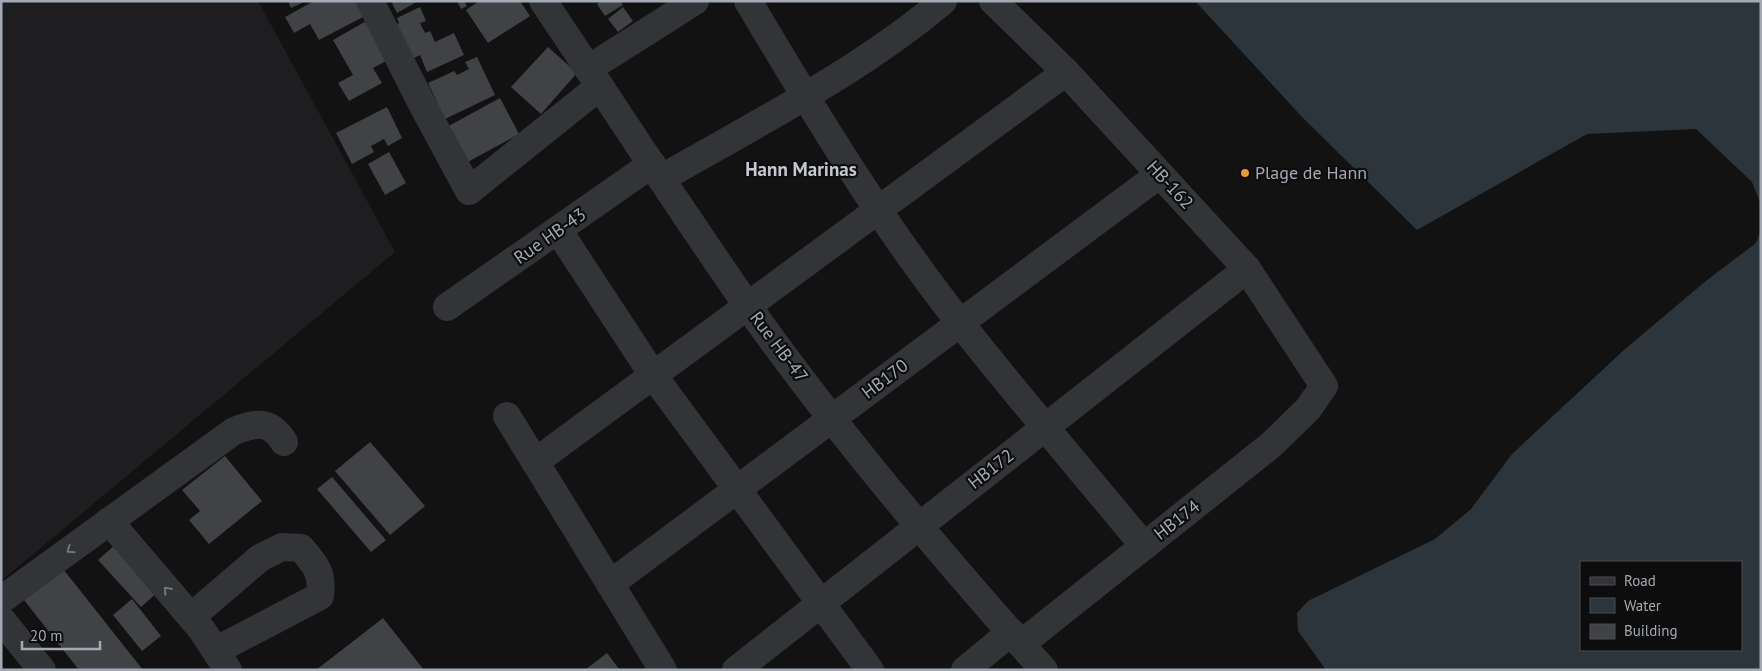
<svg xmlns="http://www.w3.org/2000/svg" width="1762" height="671" font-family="'PT Sans',sans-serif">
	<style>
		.built { fill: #1e1e20 }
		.water { fill: #2c353b; fill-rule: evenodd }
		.building { fill: #414246 }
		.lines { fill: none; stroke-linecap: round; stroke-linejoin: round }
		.minor { stroke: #333438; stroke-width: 28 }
		.oneway { stroke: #71757c }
		.poi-dot { fill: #e49c39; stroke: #0d0d0e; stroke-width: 2 }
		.labels { text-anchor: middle; stroke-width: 4.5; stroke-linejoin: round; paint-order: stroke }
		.poi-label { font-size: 18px; fill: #a4aab3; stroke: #0d0d0e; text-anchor: start }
		.street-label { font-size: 18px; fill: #a4aab3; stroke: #0d0d0e }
		.neighbourhood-label { font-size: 19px; font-weight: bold; fill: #c5c8cf; stroke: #0d0d0e }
	</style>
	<rect width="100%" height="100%" fill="#121213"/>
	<polygon class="built" points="1,1 258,1 395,252 1,581"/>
	<g class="water">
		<polygon points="1195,1 1761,1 1761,205 1752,182 1696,129 1587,134 1417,230 1302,117"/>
		<path d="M1761,230V670H1326L1298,631L1297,613L1308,601L1435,539L1471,509L1512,454L1624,350L1707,280L1756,243ZM1581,562H1741V650H1581Z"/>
	</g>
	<g class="building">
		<polygon points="288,1 306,1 291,8"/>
		<polygon points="314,1 359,1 367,15 319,40 310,24 294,33 285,17"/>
		<polygon points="391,1 418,1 397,13"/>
		<polygon points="457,1 464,1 467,6 461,9"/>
		<polygon points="479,1 520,1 530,16 488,43 466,10"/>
		<polygon points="601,1 620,1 623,5 605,16 597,4"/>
		<polygon points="420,7 426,21 420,23 425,33 430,31 435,42 454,33 464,55 427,72 420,55 410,60 396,25 399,23 397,18"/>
		<polygon points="623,7 633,21 618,32 608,19"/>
		<polygon points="368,20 390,59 373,68 382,83 349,101 338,83 353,75 333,40"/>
		<polygon points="548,47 577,73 541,114 511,87"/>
		<polygon points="477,57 495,95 445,119 428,83 454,71 457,75 469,69 465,62"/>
		<polygon points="500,98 519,134 464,164 445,128"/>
		<polygon points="387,107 402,138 388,146 384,139 371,146 374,152 352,164 336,133"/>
		<polygon points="389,152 406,183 385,195 368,164"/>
		<polygon points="370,442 425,506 390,535 335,471"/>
		<polygon points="225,456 262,501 209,544 189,520 200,511 182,490"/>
		<polygon points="332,477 386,540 371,552 317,489"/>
		<polygon points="116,544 159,591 141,607 98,560"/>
		<polygon points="56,560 143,670 79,670 17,591"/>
		<polygon points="132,599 161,636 142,651 113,615"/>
		<polygon points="383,618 424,670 316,670"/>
		<polygon points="607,653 620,670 585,670"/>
	</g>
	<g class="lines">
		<g class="minor">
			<polyline points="370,1 421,102 469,191 600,86"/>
			<path d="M543,1C611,102 677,205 747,305C837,432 940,554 1044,670"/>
			<path d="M748,1C814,112 881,223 961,324C1020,399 1083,472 1144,546"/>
			<polyline points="993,1 1066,72 1247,269 1324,386 1308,409 1271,445 1021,644"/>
			<polyline points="588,69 695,1"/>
			<path d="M662,178C756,124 860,71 943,1"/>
			<polyline points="558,230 653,375 870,670"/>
			<polyline points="447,307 652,164"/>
			<polyline points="507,416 663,670"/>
			<polyline points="535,462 1066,72"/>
			<polyline points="109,521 202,630 228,670"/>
			<polyline points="610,584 1160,174"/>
			<path d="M1,600L234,431C257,422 270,420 284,442"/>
			<path d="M191,617L260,558L282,547L301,548C316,565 323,573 320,596L217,650"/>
			<polyline points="1,619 42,670"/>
			<polyline points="736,670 1247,269"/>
			<polyline points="965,670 1011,632"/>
		</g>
	</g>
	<defs><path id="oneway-chevron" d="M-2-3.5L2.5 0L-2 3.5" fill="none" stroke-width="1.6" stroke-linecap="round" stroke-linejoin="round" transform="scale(1.25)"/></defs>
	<g class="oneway">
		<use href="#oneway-chevron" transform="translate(70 550) rotate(145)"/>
		<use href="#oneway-chevron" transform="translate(167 590) rotate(-131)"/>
	</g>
	<circle class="poi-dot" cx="1245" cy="173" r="5"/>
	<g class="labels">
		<g class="poi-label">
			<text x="1255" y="179">Plage de Hann</text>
		</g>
		<g class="street-label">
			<text transform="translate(1170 185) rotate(47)" y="6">HB-162</text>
			<text transform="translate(550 236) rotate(-35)" y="6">Rue HB-43</text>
			<text transform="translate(779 347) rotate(53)" y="6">Rue HB-47</text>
			<text transform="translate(885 379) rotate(-37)" y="6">HB170</text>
			<text transform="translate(991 469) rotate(-38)" y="6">HB172</text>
			<text transform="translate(1177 520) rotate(-38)" y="6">HB174</text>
		</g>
		<g class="neighbourhood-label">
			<text x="801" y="176">Hann Marinas</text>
		</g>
	</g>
	<rect width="1762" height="671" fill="none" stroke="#a4aab3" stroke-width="5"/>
	<rect x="1580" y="561" width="162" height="90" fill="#0d0d0e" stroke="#494c50"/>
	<rect x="1590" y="577" width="25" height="8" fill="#333438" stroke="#494c50"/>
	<text x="1624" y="586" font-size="15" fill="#a4aab3">Road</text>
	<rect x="1590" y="598" width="25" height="15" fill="#2c353b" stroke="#494c50"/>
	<text x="1624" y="611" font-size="15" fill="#a4aab3">Water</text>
	<rect x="1590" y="624" width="25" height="15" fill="#414246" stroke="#494c50"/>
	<text x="1624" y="636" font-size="15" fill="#a4aab3">Building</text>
	<path d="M22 641v8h78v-8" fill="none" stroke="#a4aab3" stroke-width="2.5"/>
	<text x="30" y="641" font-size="15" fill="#a4aab3" stroke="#0d0d0e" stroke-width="4" paint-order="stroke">20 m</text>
</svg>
